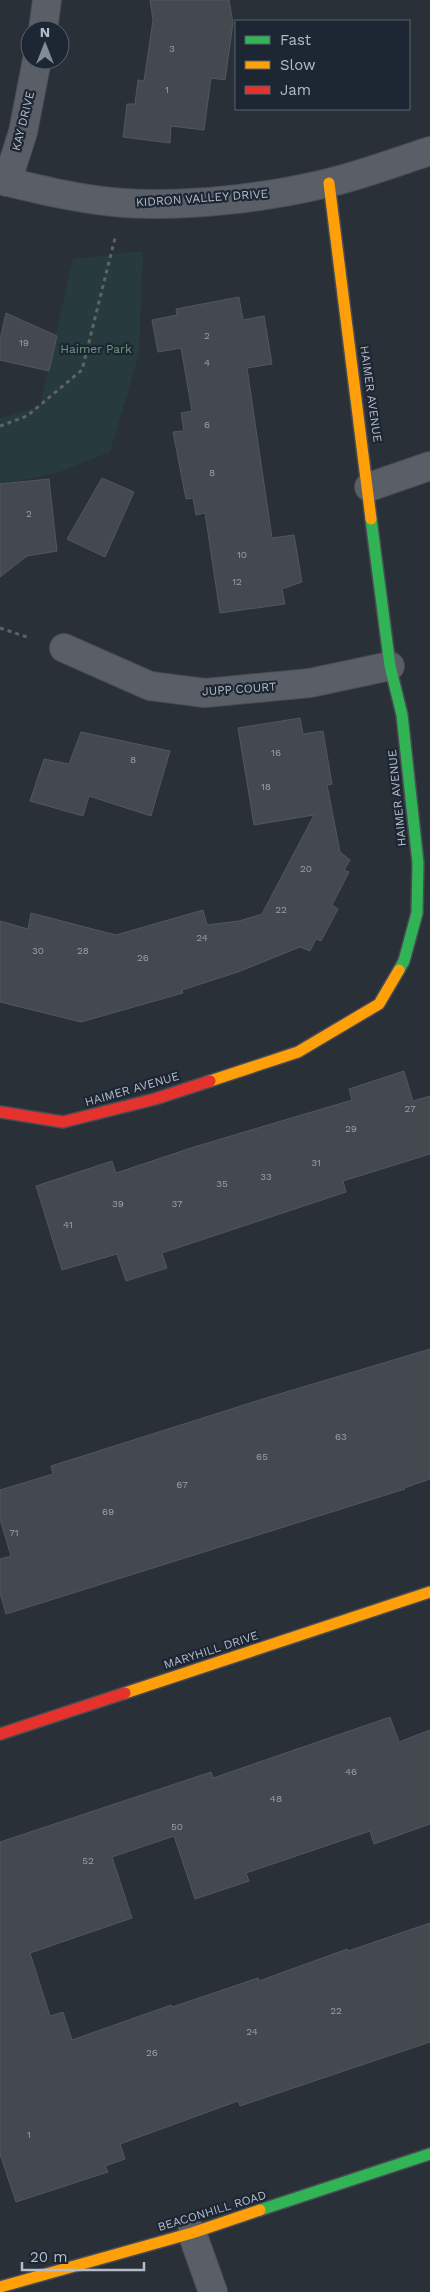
<svg xmlns="http://www.w3.org/2000/svg" width="430" height="2292" font-family="'Work Sans',sans-serif">
	<style>
		.green { fill: #273a3e }
		.building { fill: #444950; stroke: #52575f }
		.lines { fill: none; stroke-linecap: round; stroke-linejoin: round }
		.street-casing { stroke: #484c53; stroke-width: 30 }
		.fast-casing { stroke: #484c53; stroke-width: 14 }
		.slow-casing { stroke: #484c53; stroke-width: 14 }
		.jam-casing { stroke: #484c53; stroke-width: 14 }
		.path { stroke: #5d636a; stroke-width: 3; stroke-dasharray: 4 4; stroke-linecap: butt }
		.street { stroke: #5a5e66; stroke-width: 28 }
		.fast { stroke: #30b455; stroke-width: 11 }
		.slow { stroke: #ff9f0a; stroke-width: 11 }
		.jam { stroke: #e5322d; stroke-width: 11 }
		.labels { text-anchor: middle; stroke-width: 4.5; stroke-linejoin: round; paint-order: stroke }
		.number-label { font-size: 10px; fill: #989fab }
		.street-label { font-size: 12px; fill: #b4bcc9; stroke: #1d2633 }
		.park-label { font-size: 12px; fill: #6b9a76; stroke: #1d2633 }
	</style>
	<rect width="100%" height="100%" fill="#2a3038"/>
	<polygon class="green" points="143,251 139,355 110,452 57,473 0,485 0,418 40,406 73,259"/>
	<g class="building">
		<polygon points="150,0 229,0 233,23 225,80 211,78 204,130 171,126 170,143 123,137 127,104 135,104 138,80 144,81 153,20"/>
		<polygon points="239,297 243,320 264,316 272,364 247,368 272,538 294,535 302,582 282,589 285,604 220,613 205,513 196,515 193,498 186,499 173,432 184,431 181,413 192,411 181,348 158,352 152,320 177,315 176,309"/>
		<polygon points="6,313 57,336 49,371 0,360 0,340"/>
		<polygon points="102,478 134,492 105,557 67,539"/>
		<polygon points="49,479 57,551 27,556 0,577 0,484"/>
		<polygon points="300,718 303,734 323,731 332,784 327,785 340,852 350,860 344,870 349,872 332,905 338,909 321,941 316,939 310,951 300,947 238,972 182,990 183,993 81,1022 0,1002 0,921 28,929 31,913 116,935 203,910 207,925 239,921 262,914 314,815 254,825 238,728"/>
		<polygon points="81,732 170,751 151,816 89,796 83,816 30,801 44,759 69,764"/>
		<polygon points="404,1071 413,1101 430,1096 430,1154 343,1181 346,1192 162,1253 167,1268 126,1281 117,1254 62,1270 36,1186 112,1161 116,1173 194,1147 352,1100 349,1089"/>
		<polygon points="430,1349 430,1479 404,1488 405,1489 6,1614 0,1593 0,1559 11,1556 0,1519 0,1490 53,1474 51,1466 266,1398"/>
		<polygon points="390,1717 399,1742 430,1730 430,1824 374,1844 370,1831 246,1873 249,1881 195,1899 174,1836 112,1857 132,1918 30,1953 50,2016 63,2012 72,2040 171,2005 172,2007 258,1978 259,1981 347,1949 348,1951 430,1923 430,2042 240,2106 238,2101 120,2144 125,2159 105,2166 108,2172 16,2202 0,2154 0,1842 211,1772 213,1778"/>
	</g>
	<g class="lines">
		<g class="street-casing">
			<g id="street">
				<polyline points="43,30 47,0"/>
				<path d="M0,180C41,190 82,200 124,203C188,207 266,198 328,183C362,175 396,162 430,151"/>
				<polyline points="7,182 23,132 37,60"/>
				<polyline points="369,487 430,466"/>
				<polyline points="64,648 150,686 205,693 310,683 390,666"/>
				<polyline points="192,2233 213,2292"/>
			</g>
		</g>
		<g class="fast-casing">
			<g id="fast">
				<polyline points="371,519 390,666 402,715 418,863 417,913 404,961 399,970"/>
				<polyline points="260,2210 430,2154"/>
			</g>
		</g>
		<g class="slow-casing">
			<g id="slow">
				<polyline points="329,183 371,519"/>
				<polyline points="210,1081 298,1052 379,1004 399,970"/>
				<polyline points="125,1693 430,1592"/>
				<polyline points="0,2287 192,2233 260,2210"/>
			</g>
		</g>
		<g class="jam-casing">
			<g id="jam">
				<polyline points="0,1112 63,1122 155,1099 210,1081"/>
				<polyline points="0,1734 125,1693"/>
			</g>
		</g>
		<g class="path">
			<polyline points="0,426 27,416 82,370 115,238"/>
			<polyline points="0,628 30,638"/>
		</g>
		<use href="#street" class="street"/>
		<use href="#fast" class="fast"/>
		<use href="#slow" class="slow"/>
		<use href="#jam" class="jam"/>
	</g>
	<g class="labels">
		<g class="number-label">
			<text x="172" y="52">3</text>
			<text x="167" y="93">1</text>
			<text x="207" y="339">2</text>
			<text x="24" y="346">19</text>
			<text x="207" y="366">4</text>
			<text x="207" y="428">6</text>
			<text x="212" y="476">8</text>
			<text x="29" y="517">2</text>
			<text x="242" y="558">10</text>
			<text x="237" y="585">12</text>
			<text x="276" y="756">16</text>
			<text x="133" y="763">8</text>
			<text x="266" y="790">18</text>
			<text x="306" y="872">20</text>
			<text x="281" y="913">22</text>
			<text x="202" y="941">24</text>
			<text x="38" y="954">30</text>
			<text x="83" y="954">28</text>
			<text x="143" y="961">26</text>
			<text x="410" y="1112">27</text>
			<text x="351" y="1132">29</text>
			<text x="316" y="1166">31</text>
			<text x="266" y="1180">33</text>
			<text x="222" y="1187">35</text>
			<text x="118" y="1207">39</text>
			<text x="177" y="1207">37</text>
			<text x="68" y="1228">41</text>
			<text x="341" y="1440">63</text>
			<text x="262" y="1460">65</text>
			<text x="182" y="1488">67</text>
			<text x="108" y="1515">69</text>
			<text x="14" y="1536">71</text>
			<text x="351" y="1775">46</text>
			<text x="276" y="1802">48</text>
			<text x="177" y="1830">50</text>
			<text x="88" y="1864">52</text>
			<text x="336" y="2014">22</text>
			<text x="252" y="2035">24</text>
			<text x="152" y="2056">26</text>
			<text x="29" y="2138">1</text>
		</g>
		<g class="street-label">
			<text transform="translate(23 121) rotate(-76)" y="4">KAY DRIVE</text>
			<text transform="translate(202 198) rotate(-4)" y="4">KIDRON VALLEY DRIVE</text>
			<text transform="translate(371 394) rotate(82)" y="4">HAIMER AVENUE</text>
			<text transform="translate(239 689) rotate(-4)" y="4">JUPP COURT</text>
			<text transform="translate(397 798) rotate(-96)" y="4">HAIMER AVENUE</text>
			<text transform="translate(132 1089) rotate(-16)" y="4">HAIMER AVENUE</text>
			<text transform="translate(211 1650) rotate(-18)" y="4">MARYHILL DRIVE</text>
			<text transform="translate(212 2211) rotate(-17)" y="4">BEACONHILL ROAD</text>
		</g>
		<g class="park-label">
			<text x="96" y="353">Haimer Park</text>
		</g>
	</g>
	<rect x="235" y="20" width="175" height="90" fill="#1d2633" stroke="#59626f"/>
	<rect x="245" y="36" width="25" height="8" fill="#30b455" stroke="#59626f"/>
	<text x="280" y="45" font-size="15" fill="#b4bcc9">Fast</text>
	<rect x="245" y="61" width="25" height="8" fill="#ff9f0a" stroke="#59626f"/>
	<text x="280" y="70" font-size="15" fill="#b4bcc9">Slow</text>
	<rect x="245" y="86" width="25" height="8" fill="#e5322d" stroke="#59626f"/>
	<text x="280" y="95" font-size="15" fill="#b4bcc9">Jam</text>
	<g transform="translate(45 45)"><circle r="24" fill="#1d2633" stroke="#59626f"/>
	<path d="M0-4L9 19L0 12L-9 19Z" fill="#848b96"/>
	<text y="-8" font-size="14" font-weight="bold" text-anchor="middle" fill="#b4bcc9">N</text>
	</g>
	<path d="M22 2262v8h122v-8" fill="none" stroke="#b4bcc9" stroke-width="2.5"/>
	<text x="30" y="2262" font-size="15" fill="#b4bcc9" stroke="#1d2633" stroke-width="4" paint-order="stroke">20 m</text>
</svg>
